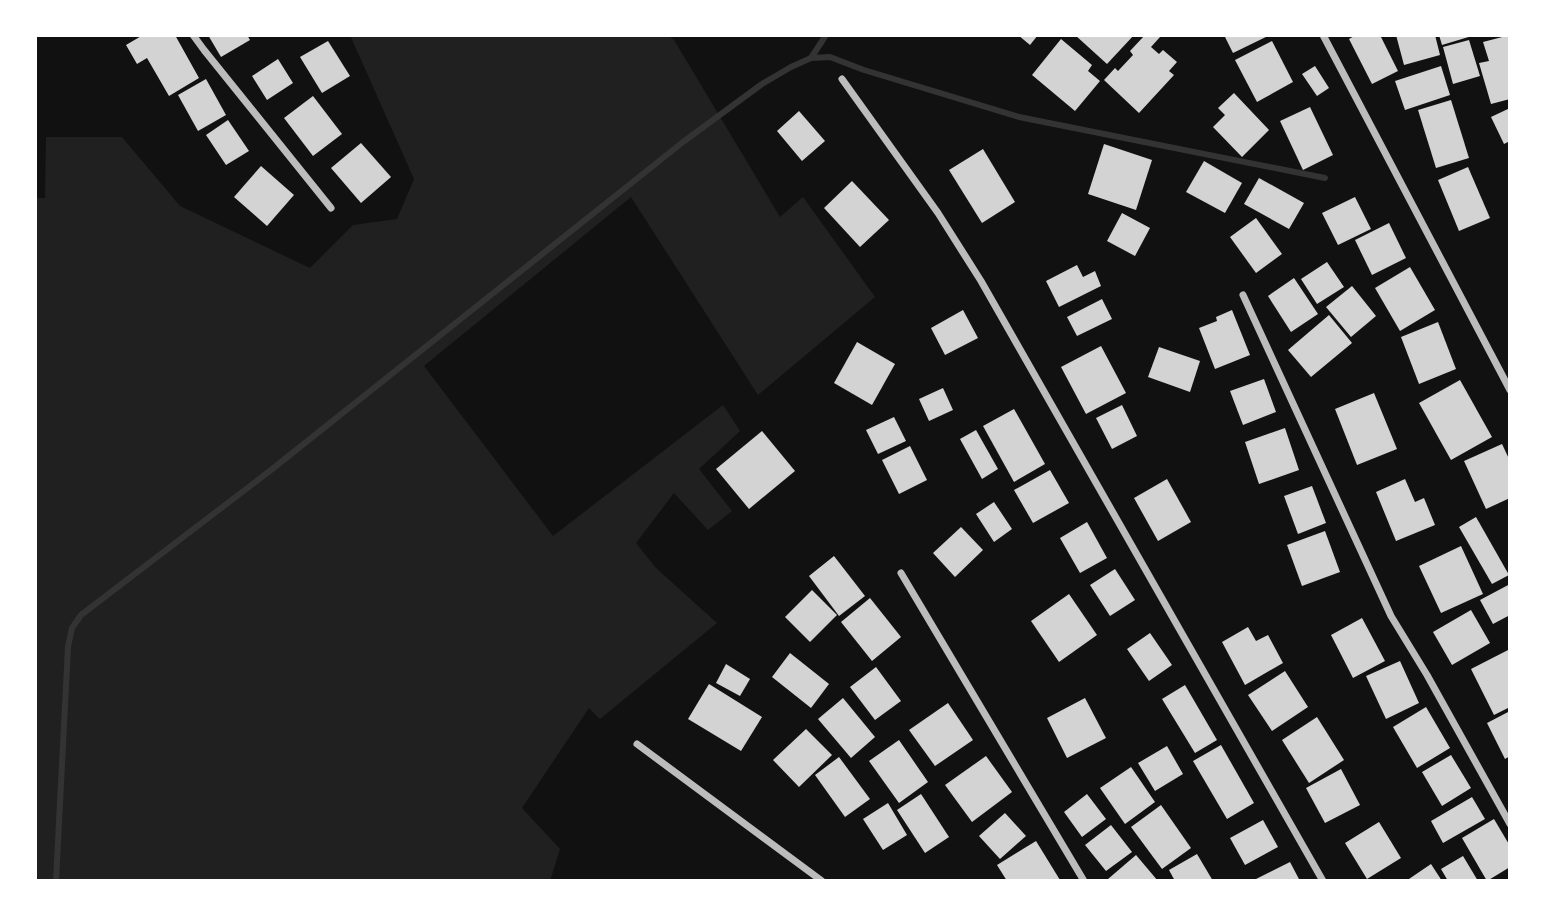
<svg xmlns="http://www.w3.org/2000/svg" width="1545" height="916" font-family="'Varela Round',sans-serif">
	<style>
		.green { fill: #202020 }
		.lines { fill: none; stroke-linecap: round; stroke-linejoin: round }
		.stream { stroke: #333; stroke-width: 6 }
		.building { fill: #d3d3d3 }
		.minor { stroke: #bcbcbc; stroke-width: 7 }
	</style>
	<rect width="100%" height="100%" fill="#111"/>
	<polygon class="green" points="350,35 668,35 674,40 780,217 803,197 875,297 758,395 631,197 424,366 553,536 723,405 740,431 699,469 732,511 708,530 674,493 636,543 656,568 717,623 600,719 589,708 522,808 560,849 550,881 35,881 35,198 45,198 46,137 122,137 180,206 310,268 353,225 397,219 414,179"/>
	<g class="lines">
		<g class="stream">
			<polyline points="811,58 830,57 864,70 1019,117 1325,178"/>
			<polyline points="56,881 68,647 72,628 81,615 271,470 683,142 762,84 791,67 811,58 826,35"/>
		</g>
	</g>
	<g class="building">
		<polygon points="143,35 175,35 199,78 169,96 147,58 137,64 126,45"/>
		<polygon points="208,35 247,35 250,40 221,57"/>
		<polygon points="1018,35 1038,35 1030,45"/>
		<polygon points="1075,35 1134,35 1107,64"/>
		<polygon points="1145,35 1157,35 1160,37 1151,47 1159,54 1163,50 1177,62 1169,71 1174,75 1139,113 1104,80 1115,68 1118,71 1133,55 1130,51"/>
		<polygon points="1224,35 1270,35 1233,53"/>
		<polygon points="1356,35 1380,35 1398,71 1372,84 1349,39"/>
		<polygon points="1396,35 1435,35 1440,55 1404,65"/>
		<polygon points="1439,35 1472,35 1472,36 1442,45"/>
		<polygon points="1510,35 1510,99 1491,104 1479,63 1489,61 1483,42"/>
		<polygon points="1061,39 1092,65 1088,71 1100,81 1075,111 1032,75"/>
		<polygon points="1469,40 1480,76 1453,84 1443,47"/>
		<polygon points="328,41 350,76 322,93 300,57"/>
		<polygon points="1272,41 1293,82 1257,102 1235,60"/>
		<polygon points="278,59 293,83 267,100 252,76"/>
		<polygon points="1315,66 1329,88 1317,96 1302,74"/>
		<polygon points="1441,66 1450,95 1405,110 1395,81"/>
		<polygon points="206,79 226,115 198,131 178,95"/>
		<polygon points="1234,93 1269,130 1242,157 1213,127 1225,115 1218,108"/>
		<polygon points="313,96 342,134 313,156 284,118"/>
		<polygon points="1451,100 1469,158 1436,168 1418,110"/>
		<polygon points="1310,107 1333,155 1303,170 1280,121"/>
		<polygon points="1510,108 1510,141 1504,144 1491,117"/>
		<polygon points="799,111 825,141 802,161 777,131"/>
		<polygon points="228,120 249,151 226,165 206,135"/>
		<polygon points="361,143 391,177 361,203 331,168"/>
		<polygon points="1104,144 1152,160 1136,210 1088,194"/>
		<polygon points="983,149 1015,202 982,223 949,170"/>
		<polygon points="1204,161 1242,183 1225,213 1186,192"/>
		<polygon points="261,166 294,195 267,226 234,197"/>
		<polygon points="1468,167 1490,218 1459,231 1438,180"/>
		<polygon points="1259,178 1304,203 1289,229 1244,204"/>
		<polygon points="852,181 889,220 860,247 824,208"/>
		<polygon points="1355,197 1371,229 1338,245 1322,213"/>
		<polygon points="1122,213 1150,228 1135,256 1107,241"/>
		<polygon points="1256,218 1282,254 1256,273 1230,237"/>
		<polygon points="1389,223 1406,258 1372,275 1355,240"/>
		<polygon points="1327,262 1344,287 1317,304 1301,279"/>
		<polygon points="1077,265 1083,277 1095,271 1101,286 1059,307 1046,281"/>
		<polygon points="1410,267 1435,310 1400,331 1375,288"/>
		<polygon points="1294,278 1318,314 1291,332 1268,296"/>
		<polygon points="1352,286 1376,316 1351,337 1326,307"/>
		<polygon points="1102,299 1112,319 1077,336 1067,317"/>
		<polygon points="963,310 978,338 945,355 931,328"/>
		<polygon points="1232,310 1250,355 1215,369 1199,328 1217,321 1216,317"/>
		<polygon points="1329,315 1352,343 1311,377 1288,350"/>
		<polygon points="1438,322 1456,369 1419,384 1401,337"/>
		<polygon points="857,342 895,364 872,405 834,383"/>
		<polygon points="1101,346 1126,393 1086,414 1061,367"/>
		<polygon points="1159,347 1200,361 1190,392 1148,377"/>
		<polygon points="1264,379 1276,412 1243,425 1230,391"/>
		<polygon points="1460,380 1492,437 1451,460 1419,403"/>
		<polygon points="943,388 953,410 929,421 919,399"/>
		<polygon points="1374,393 1397,449 1357,465 1335,409"/>
		<polygon points="1122,405 1137,436 1112,449 1096,418"/>
		<polygon points="1014,409 1045,464 1014,482 983,426"/>
		<polygon points="894,417 906,441 878,454 866,430"/>
		<polygon points="1285,428 1299,470 1259,484 1245,442"/>
		<polygon points="976,430 998,469 982,479 960,439"/>
		<polygon points="762,431 795,471 749,509 716,469"/>
		<polygon points="1502,444 1510,461 1510,498 1486,509 1464,461"/>
		<polygon points="910,446 927,480 899,494 882,460"/>
		<polygon points="1050,470 1069,503 1033,523 1014,490"/>
		<polygon points="1167,479 1191,522 1158,541 1134,498"/>
		<polygon points="1405,479 1415,502 1424,498 1435,525 1396,541 1376,492"/>
		<polygon points="1312,486 1326,523 1298,534 1284,496"/>
		<polygon points="994,502 1012,529 994,542 976,514"/>
		<polygon points="1476,517 1509,575 1492,584 1459,527"/>
		<polygon points="1087,522 1107,558 1080,573 1060,538"/>
		<polygon points="961,527 983,550 955,577 933,553"/>
		<polygon points="1325,531 1340,572 1302,586 1287,545"/>
		<polygon points="1461,546 1483,594 1441,613 1419,566"/>
		<polygon points="834,556 865,596 839,616 809,576"/>
		<polygon points="1115,569 1135,600 1110,616 1090,585"/>
		<polygon points="1510,584 1510,615 1493,624 1480,600"/>
		<polygon points="812,590 837,615 810,642 785,617"/>
		<polygon points="1069,594 1097,635 1059,662 1031,621"/>
		<polygon points="870,598 901,637 872,661 841,622"/>
		<polygon points="1471,610 1490,643 1452,665 1433,632"/>
		<polygon points="1362,618 1385,661 1353,678 1331,635"/>
		<polygon points="1248,627 1256,641 1268,635 1283,663 1245,685 1222,642"/>
		<polygon points="1150,633 1172,665 1149,681 1127,649"/>
		<polygon points="1510,649 1510,707 1494,715 1471,669"/>
		<polygon points="790,653 829,684 811,708 772,677"/>
		<polygon points="1400,661 1419,703 1386,719 1366,676"/>
		<polygon points="726,664 750,679 740,696 716,683"/>
		<polygon points="876,667 901,701 875,720 850,687"/>
		<polygon points="1285,671 1308,707 1272,731 1248,695"/>
		<polygon points="709,684 762,717 741,751 688,719"/>
		<polygon points="1185,685 1217,740 1195,753 1162,699"/>
		<polygon points="843,698 875,737 851,758 818,719"/>
		<polygon points="1085,698 1106,738 1067,758 1047,718"/>
		<polygon points="948,703 973,740 935,766 909,730"/>
		<polygon points="1426,707 1450,748 1417,768 1393,727"/>
		<polygon points="1510,711 1510,756 1505,759 1487,723"/>
		<polygon points="1317,717 1344,760 1309,783 1282,740"/>
		<polygon points="806,729 832,755 799,787 773,760"/>
		<polygon points="899,740 928,782 899,803 869,761"/>
		<polygon points="1221,745 1254,803 1227,819 1193,761"/>
		<polygon points="1167,746 1183,774 1155,791 1138,763"/>
		<polygon points="1451,755 1471,788 1442,806 1422,772"/>
		<polygon points="986,756 1012,792 972,822 945,785"/>
		<polygon points="839,757 870,799 845,817 815,775"/>
		<polygon points="1131,767 1155,802 1125,824 1100,788"/>
		<polygon points="1341,769 1360,805 1325,823 1306,788"/>
		<polygon points="921,794 949,837 925,853 897,810"/>
		<polygon points="1087,794 1106,819 1082,837 1064,812"/>
		<polygon points="1472,797 1485,819 1443,843 1431,821"/>
		<polygon points="888,803 907,835 883,850 863,819"/>
		<polygon points="1161,805 1191,848 1162,869 1131,827"/>
		<polygon points="1005,813 1026,836 1000,859 979,836"/>
		<polygon points="1494,819 1510,846 1510,867 1487,881 1462,838"/>
		<polygon points="1263,820 1278,847 1245,865 1230,838"/>
		<polygon points="1379,822 1401,858 1367,879 1345,843"/>
		<polygon points="1111,825 1132,852 1106,871 1085,845"/>
		<polygon points="1036,841 1060,880 1007,881 997,865"/>
		<polygon points="1197,854 1213,881 1175,881 1169,870"/>
		<polygon points="1136,855 1158,881 1110,881 1108,879"/>
		<polygon points="1463,856 1478,881 1448,881 1441,869"/>
		<polygon points="1290,862 1300,881 1252,881"/>
		<polygon points="1431,864 1442,881 1406,881"/>
	</g>
	<g class="lines">
		<g class="minor">
			<polyline points="193,35 204,50 331,208"/>
			<polyline points="1323,35 1510,390"/>
			<polyline points="842,79 938,213 981,281 1323,881"/>
			<polyline points="1243,295 1391,616 1427,675 1510,824"/>
			<polyline points="901,573 1084,881"/>
			<polyline points="637,744 822,881"/>
		</g>
	</g>
	<rect width="1545" height="916" fill="none" stroke="#ffffff" stroke-width="74"/>
</svg>
